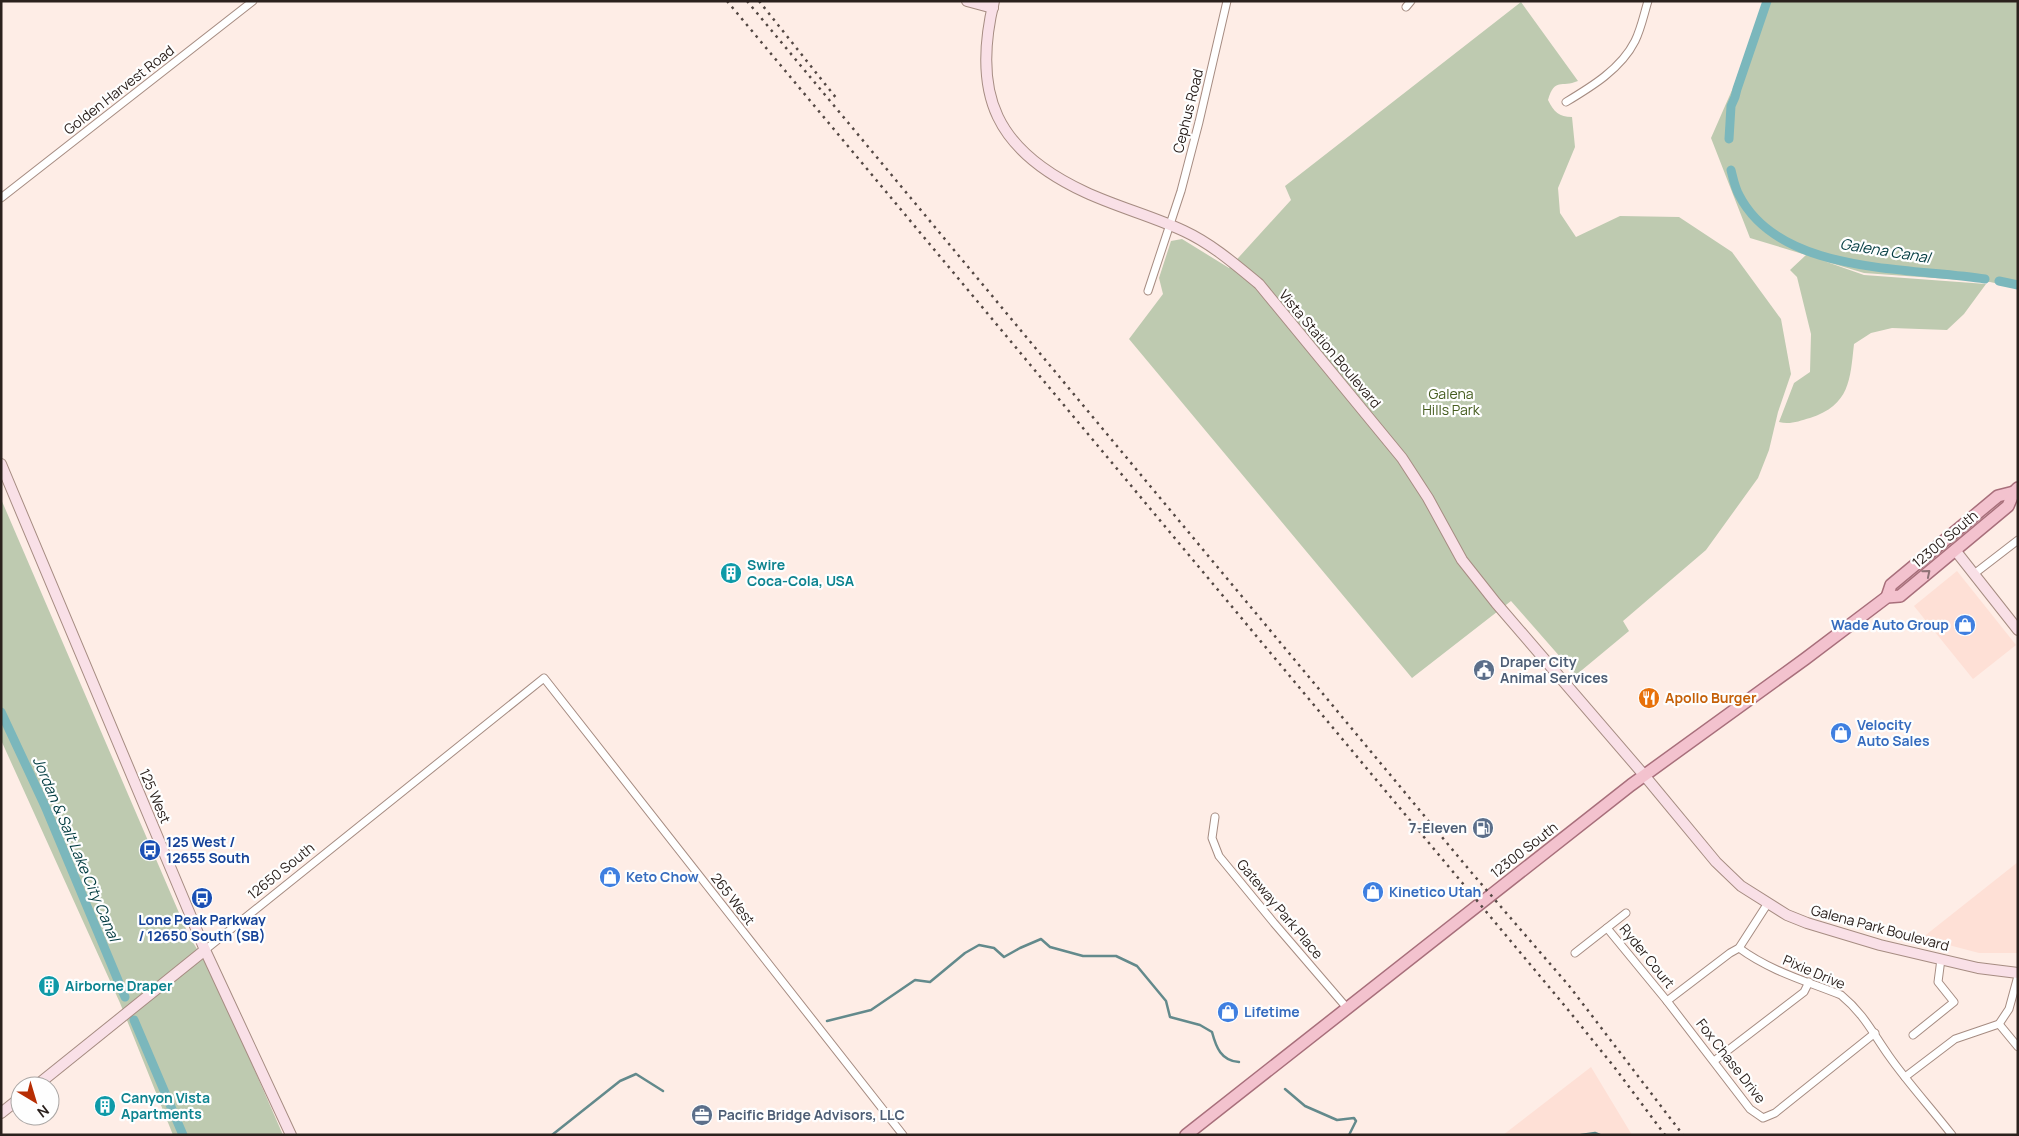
<svg xmlns="http://www.w3.org/2000/svg" width="2019" height="1136" font-family="Manrope,sans-serif">
	<style>
		.built { fill: #fee0d6 }
		.green { fill: #becab0 }
		.lines { fill: none; stroke-linecap: round; stroke-linejoin: round }
		.stream { stroke: #638a8c; stroke-width: 2.5 }
		.canal { stroke: #7bb7bc; stroke-width: 9 }
		.street-casing { stroke: #a68c82; stroke-width: 9 }
		.secondary-casing { stroke: #a68c82; stroke-width: 12 }
		.primary-casing { stroke: #a86f7b; stroke-width: 14 }
		.street { stroke: #fff; stroke-width: 7 }
		.secondary { stroke: #f9e0e7; stroke-width: 10 }
		.primary { stroke: #f3c2ce; stroke-width: 11 }
		.rail { stroke: #544844; stroke-width: 2.5; stroke-dasharray: 2.5 5; stroke-linecap: butt }
		.oneway { stroke: #8f7276 }
		.labels { text-anchor: middle; stroke-width: 4.5; stroke-linejoin: round; paint-order: stroke }
		.street-label { font-size: 14px; fill: #2b211d; stroke: #fefefe }
		.park-label { font-size: 14px; fill: #455c1e; stroke: #fefefe }
		.culture-label { font-size: 14px; font-weight: bold; fill: #0d838f; stroke: #fefefe; text-anchor: start }
		.shop-label { font-size: 14px; font-weight: bold; fill: #366cbe; stroke: #fefefe; text-anchor: start }
		.service-label { font-size: 14px; font-weight: bold; fill: #4e5e75; stroke: #fefefe; text-anchor: start }
		.food-label { font-size: 14px; font-weight: bold; fill: #c56008; stroke: #fefefe; text-anchor: start }
		.transit-label { font-size: 14px; font-weight: bold; fill: #164399; stroke: #fefefe; text-anchor: start }
		.water-label { font-size: 15px; font-style: italic; fill: #003b40; stroke: #fefefe }
	</style>
	<rect width="100%" height="100%" fill="#feede6"/>
	<g class="built">
		<polygon points="1957,571 2016,645 1973,679 1914,606"/>
		<polygon points="2018,862 2018,953 1979,953 1922,938"/>
		<polygon points="1591,1067 1632,1135 1503,1135"/>
	</g>
	<g class="green">
		<path d="M1771,1H2018V288L1990,282L1864,273L1824,261L1864,275L1986,284L1964,314L1947,330L1892,328L1871,333L1854,344C1850,380 1850,405 1810,418C1799,421 1790,425 1779,422L1794,383L1810,372L1811,334L1797,277L1790,270L1806,255L1750,238L1711,138Z"/>
		<path d="M1521,2L1578,81C1561,88 1555,77 1548,100C1554,112 1559,117 1572,117L1575,147L1558,188L1560,213L1576,237L1620,216L1679,217L1732,252L1781,319L1791,374L1778,412L1769,450L1758,478L1706,550L1623,621L1629,631L1576,675L1511,601L1412,678L1129,339L1163,294L1159,278L1171,241L1182,239L1229,268L1291,200L1285,186Z"/>
		<polygon points="1,499 189,936 213,975 283,1135 173,1135 120,1003 1,740"/>
	</g>
	<g class="lines">
		<g class="stream">
			<path d="M827,1021L871,1010L915,980L930,982L965,953L979,945L994,948L1004,957L1020,948L1041,939L1050,947L1083,956H1116L1137,966L1166,1001L1170,1017L1200,1025L1212,1032C1216,1047 1221,1061 1239,1062"/>
			<polyline points="1285,1089 1305,1106 1337,1120 1354,1118 1356,1121 1349,1135"/>
			<polyline points="552,1135 620,1081 636,1074 663,1091"/>
			<polyline points="1581,1135 1595,1133 1600,1135"/>
		</g>
		<g class="canal">
			<polyline points="1729,139 1731,106 1735,97 1737,89 1767,1"/>
			<path d="M1731,170C1733,178 1735,188 1739,195C1780,275 1908,267 1985,279"/>
			<polyline points="1999,281 2018,285"/>
			<polyline points="1,712 45,806 125,997"/>
			<polyline points="134,1020 183,1135"/>
		</g>
		<g class="street-casing">
			<g id="street">
				<polyline points="1406,7 1411,1"/>
				<path d="M1566,102C1591,87 1621,69 1635,41C1641,29 1644,14 1648,1"/>
				<polyline points="1,198 253,1"/>
				<polyline points="1148,291 1181,191 1199,122 1227,1"/>
				<polyline points="1974,574 2018,540"/>
				<polyline points="1215,817 1212,838 1219,856 1274,923 1347,1008"/>
				<polyline points="1607,928 1667,1001 1750,1109 1763,1118 1775,1113 1875,1033"/>
				<path d="M1739,948C1770,971 1806,981 1841,995C1864,1014 1872,1032 1889,1056C1908,1083 1931,1108 1952,1135"/>
				<polyline points="205,950 544,678 903,1135"/>
				<polyline points="1575,953 1626,913"/>
				<polyline points="1667,1001 1730,953 1739,948 1768,903"/>
				<polyline points="1999,1024 2018,1047"/>
				<polyline points="1913,1035 1954,1002 1938,982 1941,959"/>
				<polyline points="1714,1061 1804,992 1809,982"/>
				<polyline points="1905,1077 1955,1039 1999,1024 2009,1009 2018,976"/>
			</g>
		</g>
		<g class="secondary-casing">
			<g id="secondary">
				<polyline points="967,1 993,8"/>
				<path d="M994,1C971,96 997,151 1085,192C1117,207 1152,216 1184,231C1212,244 1236,265 1259,284L1402,458L1428,498L1462,560L1496,603L1644,775L1716,862L1741,886L1787,915L1807,923L1880,945L1978,968L2018,973"/>
				<polyline points="1,464 205,950 291,1135"/>
				<polyline points="1955,550 2018,630"/>
				<polyline points="36,1086 205,950"/>
				<polyline points="1,1113 20,1098"/>
			</g>
		</g>
		<g class="primary-casing">
			<g id="primary">
				<polyline points="1887,597 1891,585 1998,496 2014,492"/>
				<polyline points="1186,1135 1631,785 1805,659 1887,597 1900,596 2008,506 2014,492 2018,488"/>
			</g>
		</g>
		<use href="#street" class="street"/>
		<use href="#secondary" class="secondary"/>
		<use href="#primary" class="primary"/>
		<g class="rail">
			<polyline points="727,1 1569,1011 1615,1068 1665,1135"/>
			<polyline points="747,1 1471,872 1570,987 1683,1135"/>
			<polyline points="759,1 837,99"/>
		</g>
	</g>
	<defs><path id="oneway-chevron" d="M-2-3.5L2.5 0L-2 3.5" fill="none" stroke-width="1.6" stroke-linecap="round" stroke-linejoin="round" transform="scale(1.25)"/></defs>
	<use class="oneway" href="#oneway-chevron" transform="translate(1927 573) rotate(-40)"/>
	<defs>
		<g id="building-disc" transform="scale(1.125)"><circle r="9.5" fill="#0f9aa8" stroke="#fefefe"/><path d="M-4-6H4V6H1V3H-1V6H-4ZM-2.5-4.3h1.7v1.8h-1.7ZM.8-4.3h1.7v1.8H.8ZM-2.5-1h1.7V.8h-1.7ZM.8-1h1.7V.8H.8Z" fill="#fff"/></g>
		<g id="shop-disc" transform="scale(1.125)"><circle r="9.5" fill="#3f7fe0" stroke="#fefefe"/><path d="M-5-2.5h2.3a2.7 3.5 0 0 1 5.4 0H5L5.5 6h-11ZM-1.5-2.5h3a1.5 2.3 0 0 0-3 0Z" fill="#fff"/></g>
		<g id="civic-disc" transform="scale(1.125)"><circle r="9.5" fill="#5c6f8a" stroke="#fefefe"/><path d="M-.6-6.5H3V-4.5H.6V-3L4-1V1h2V6H-6V1h2V-1L-.6-3ZM-1.2 2.5V6h2.4V2.5Z" fill="#fff"/></g>
		<g id="restaurant-disc" transform="scale(1.125)"><circle r="9.5" fill="#e8710a" stroke="#fefefe"/><path d="M-5-6h1v4h1v-4h1v4h1v-4h1v5L-1.5 .5V6h-2V.5L-5-1ZM5-6V6H3V1.5H1.5Q1.5-4 5-6Z" fill="#fff"/></g>
		<g id="fuel-disc" transform="scale(1.125)"><circle r="9.5" fill="#5c6f8a" stroke="#fefefe"/><path d="M-5.5-6h7V0h2V4h1.3V-2.5L3-4.5l.8-.8L6-3V5H2.5V1h-1V6h-7ZM-4.2-4.7v3.2H.2V-4.7Z" fill="#fff"/></g>
		<g id="bus-disc" transform="scale(1.125)"><circle r="9.5" fill="#1a4fb4" stroke="#fefefe"/><path d="M-5-6H5V4H4V6H2V4H-2V6H-4V4H-5ZM-3.5-4V0h7V-4ZM-3.5 1.2v1.5H-2V1.2ZM2 1.2v1.5H3.5V1.2Z" fill="#fff"/></g>
		<g id="office-disc" transform="scale(1.125)"><circle r="9.5" fill="#5c6f8a" stroke="#fefefe"/><path d="M-6-3h4V-5.5h4V-3h4V5H-6ZM-1-4.5V-3h2v-1.5ZM-6 0V1H6V0Z" fill="#fff"/></g>
	</defs>
	<g fill-rule="evenodd">
		<use href="#building-disc" x="731" y="573"/>
		<use href="#shop-disc" x="1965" y="625"/>
		<use href="#civic-disc" x="1484" y="670"/>
		<use href="#restaurant-disc" x="1649" y="698"/>
		<use href="#shop-disc" x="1841" y="733"/>
		<use href="#fuel-disc" x="1483" y="828"/>
		<use href="#bus-disc" x="150" y="850"/>
		<use href="#shop-disc" x="610" y="877"/>
		<use href="#shop-disc" x="1373" y="892"/>
		<use href="#bus-disc" x="202" y="898"/>
		<use href="#building-disc" x="49" y="986"/>
		<use href="#shop-disc" x="1228" y="1012"/>
		<use href="#building-disc" x="105" y="1106"/>
		<use href="#office-disc" x="702" y="1115"/>
	</g>
	<g class="labels">
		<g class="street-label">
			<text transform="translate(119 90) rotate(-38)" y="5">Golden Harvest Road</text>
			<text transform="translate(1188 111) rotate(-76)" y="5">Cephus Road</text>
			<text transform="translate(1330 349) rotate(50)" y="5">Vista Station Boulevard</text>
			<text transform="translate(1945 539) rotate(-40)" y="5">12300 South</text>
			<text transform="translate(155 796) rotate(67)" y="5">125 West</text>
			<text transform="translate(1524 850) rotate(-38)" y="5">12300 South</text>
			<text transform="translate(281 871) rotate(-39)" y="5">12650 South</text>
			<text transform="translate(733 899) rotate(52)" y="5">265 West</text>
			<text transform="translate(1280 909) rotate(50)" y="5">Gateway Park Place</text>
			<text transform="translate(1880 928) rotate(15)" y="5">Galena Park Boulevard</text>
			<text transform="translate(1647 956) rotate(51)" y="5">Ryder Court</text>
			<text transform="translate(1814 972) rotate(23)" y="5">Pixie Drive</text>
			<text transform="translate(1731 1061) rotate(52)" y="5">Fox Chase Drive</text>
		</g>
		<g class="park-label">
			<text x="1451" y="399">Galena<tspan x="1451" dy="16">Hills Park</tspan></text>
		</g>
		<g class="culture-label">
			<text x="747" y="570">Swire<tspan x="747" dy="16">Coca-Cola, USA</tspan></text>
			<text x="65" y="991">Airborne Draper</text>
			<text x="121" y="1103">Canyon Vista<tspan x="121" dy="16">Apartments</tspan></text>
		</g>
		<g class="shop-label">
			<text x="1949" y="630" text-anchor="end">Wade Auto Group</text>
			<text x="1857" y="730">Velocity<tspan x="1857" dy="16">Auto Sales</tspan></text>
			<text x="626" y="882">Keto Chow</text>
			<text x="1389" y="897">Kinetico Utah</text>
			<text x="1244" y="1017">Lifetime</text>
		</g>
		<g class="service-label">
			<text x="1500" y="667">Draper City<tspan x="1500" dy="16">Animal Services</tspan></text>
			<text x="1467" y="833" text-anchor="end">7-Eleven</text>
			<text x="718" y="1120">Pacific Bridge Advisors, LLC</text>
		</g>
		<g class="food-label">
			<text x="1665" y="703">Apollo Burger</text>
		</g>
		<g class="transit-label">
			<text x="166" y="847">125 West /<tspan x="166" dy="16">12655 South</tspan></text>
			<text x="202" y="925" text-anchor="middle">Lone Peak Parkway<tspan x="202" dy="16">/ 12650 South (SB)</tspan></text>
		</g>
		<g class="water-label">
			<text transform="translate(1885 251) rotate(9)" y="5">Galena Canal</text>
			<text transform="translate(76 849) rotate(67)" y="5">Jordan &amp; Salt Lake City Canal</text>
		</g>
	</g>
	<rect width="2019" height="1136" fill="none" stroke="#2b211d" stroke-width="5"/>
	<g transform="translate(35 1101) rotate(142)"><circle r="24" fill="#fefefe" stroke="#aaa6a4"/>
	<path d="M0-4L9 19L0 12L-9 19Z" fill="#b72d03"/>
	<text y="-8" font-size="14" font-weight="bold" text-anchor="middle" fill="#2b211d">N</text>
	</g>
</svg>
